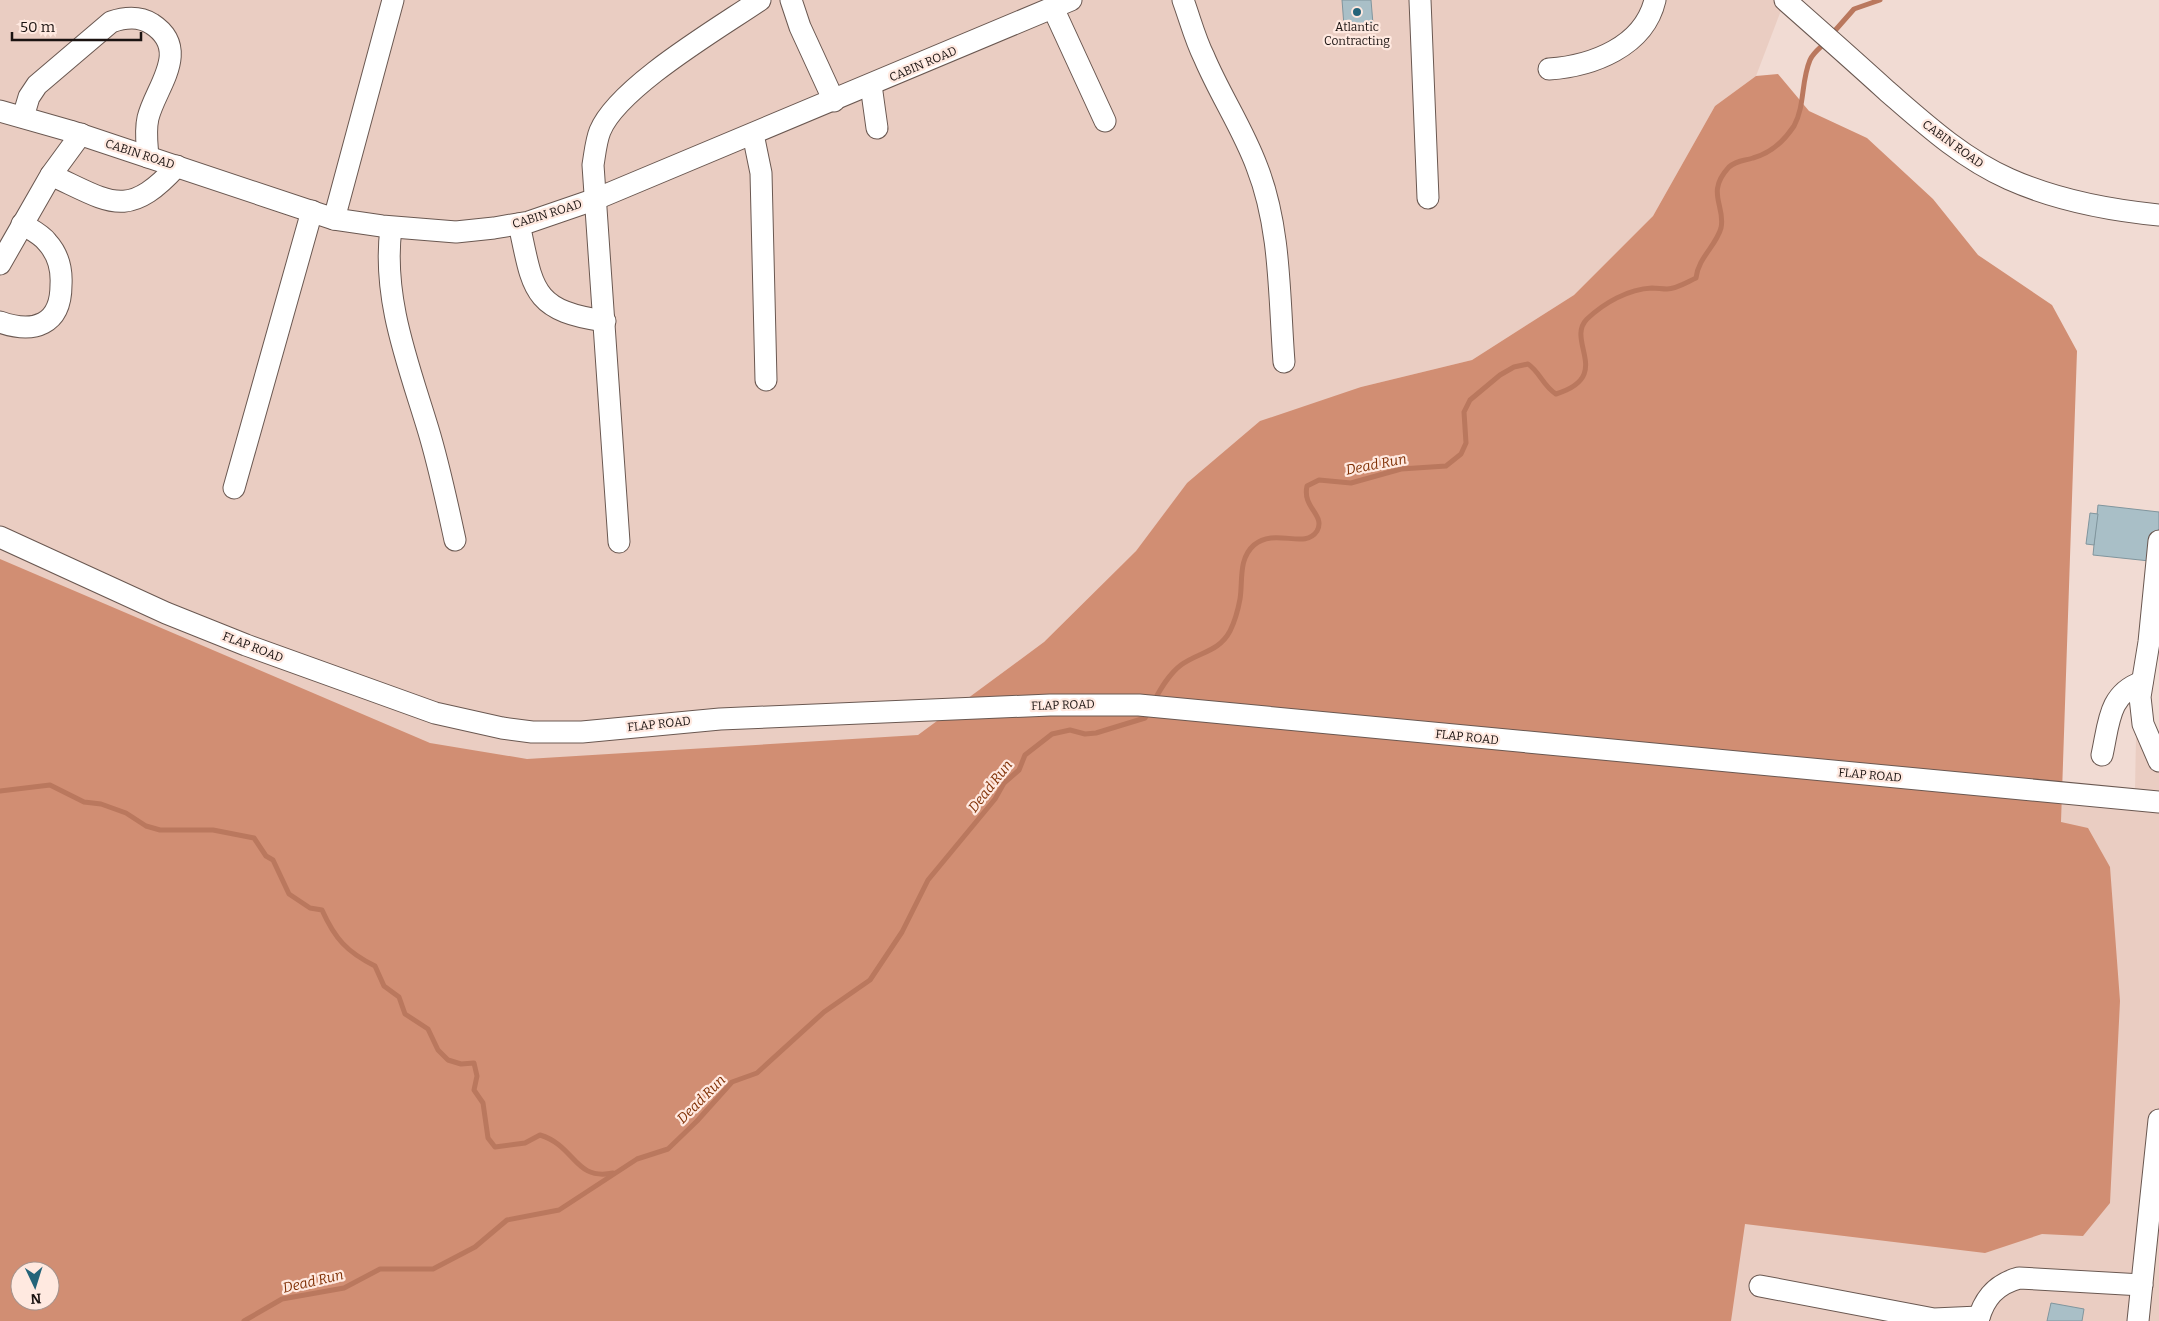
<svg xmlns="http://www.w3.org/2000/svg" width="2159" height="1321" font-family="Bitter,serif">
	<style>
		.built { fill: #eacdc2; fill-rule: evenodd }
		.forest { fill: #d18e73; fill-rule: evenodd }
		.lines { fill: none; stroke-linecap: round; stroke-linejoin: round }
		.stream { stroke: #ba785e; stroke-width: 5 }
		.building { fill: #a9bfc7; stroke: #80959d }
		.minor-casing { stroke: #6a5851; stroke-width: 23 }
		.minor { stroke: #fff; stroke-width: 21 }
		.poi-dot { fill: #256479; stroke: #ffe9e0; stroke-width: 2 }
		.labels { text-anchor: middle; stroke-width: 4.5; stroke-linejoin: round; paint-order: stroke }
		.poi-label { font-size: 12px; fill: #1b1311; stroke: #ffe9e0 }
		.street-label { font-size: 12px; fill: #1b1311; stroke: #ffe9e0 }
		.water-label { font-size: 14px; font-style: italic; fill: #803005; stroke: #ffe9e0 }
	</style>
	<rect width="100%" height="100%" fill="#f1dbd3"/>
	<path class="built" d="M0,0H1785L1756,76L1715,106L1653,216L1574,295L1472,360L1361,387L1187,483L1136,551L1044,642L970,697L2135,791L2136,736L2159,751V1321H0ZM20,1271H50V1301H20Z"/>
	<path class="forest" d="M1778,74L1809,111L1867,138L1933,199L1978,255L2052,305L2077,351L2061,822L2088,828L2110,867L2120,1001L2110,1203L2083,1236L2042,1234L1985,1253L1745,1224L1731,1321H0V559L430,743L527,759L918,735L1044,642L1136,551L1187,483L1260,421L1361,387L1472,360L1574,295L1653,216L1715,106L1756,76ZM20,1271H50V1301H20Z"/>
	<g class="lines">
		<g class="stream">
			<polyline points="1832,34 1854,9 1880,0"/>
			<path d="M1154,701C1161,688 1169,674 1181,665C1199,652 1219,652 1230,631C1235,621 1238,610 1240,599C1243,581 1238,559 1254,545C1275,527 1305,550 1317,531C1326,515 1302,508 1307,486L1319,480L1351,483L1401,469L1446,466L1461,454L1466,443L1464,412L1470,400L1500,375L1514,367L1528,364C1540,372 1543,386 1556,394C1614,376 1565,341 1587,319C1604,303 1628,289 1652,288C1657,288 1662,289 1667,289C1676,289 1687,282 1696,278C1698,258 1716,246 1721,228C1726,206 1705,193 1729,167C1737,160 1744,161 1753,158C1772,153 1784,141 1794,126C1805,106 1801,81 1810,60C1813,53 1820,48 1825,43"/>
			<path d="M0,791L50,785L84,802L101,804L126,813L146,826L160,830H213L254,838L266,856L273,860L289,894L310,908L322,910C335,939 347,952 375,966L384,986L399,997L405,1014L428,1029L438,1050L448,1060L461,1064L474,1063L477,1076L474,1090L483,1103L488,1138L495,1147L525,1143L540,1135C576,1146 574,1181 613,1173"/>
			<polyline points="244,1321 282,1299 344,1288 380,1269 433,1269 475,1247 507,1220 559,1210 637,1159 668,1149 697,1121 732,1082 757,1073 824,1012 870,980 902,932 928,880 995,799 1004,783 1019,770 1025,755 1052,734 1070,730 1085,734 1096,733 1145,718 1149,711"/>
		</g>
	</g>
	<g class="building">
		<polygon points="1342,0 1371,0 1373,24 1344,26"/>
		<polygon points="2098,505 2159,512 2159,562 2093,555"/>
		<polygon points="2090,513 2098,514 2094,545 2086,544"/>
		<polygon points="2051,1303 2084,1309 2082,1321 2047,1321"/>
	</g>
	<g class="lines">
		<g class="minor-casing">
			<g id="minor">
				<polyline points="791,0 800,27 834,101"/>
				<path d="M1183,0C1190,19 1195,39 1204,57C1220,95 1243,129 1257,167C1281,228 1279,298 1284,362"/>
				<polyline points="1420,0 1428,198"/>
				<path d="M1785,0C1819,30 1853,60 1887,91C1925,124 1962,158 2009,179C2056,200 2108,210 2159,215"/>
				<polyline points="1053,8 1105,121"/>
				<path d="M1549,69C1592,66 1644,47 1655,0"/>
				<polyline points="871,85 877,128"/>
				<polyline points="0,111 70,131 334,219 382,226 456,232 494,228 529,222 596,199 1071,0"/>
				<path d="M23,117L29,97L37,85L111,22C126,17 139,16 152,24C192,50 155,88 148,118C145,131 147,144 148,157"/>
				<polyline points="753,134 761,173 766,380"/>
				<path d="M51,175C110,202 127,221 177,166"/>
				<polyline points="334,219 393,0"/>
				<path d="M519,224C533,288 531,311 605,321"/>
				<path d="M391,228C382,298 408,363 428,429C439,465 447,503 455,540"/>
				<polyline points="0,264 51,175 81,134"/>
				<path d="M0,322C34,334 61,325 61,285C62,269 58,254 47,242C41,234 30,229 22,224"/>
				<polyline points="234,488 312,211"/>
				<polyline points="0,537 166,613 246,645 435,713 502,728 532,732 582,732 720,719 1050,705 1139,705 2159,802"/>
				<polyline points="2159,541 2149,642 2140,697 2143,724 2159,761"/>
				<path d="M619,542L593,165C595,153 596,141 600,131C618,87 719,28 760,0"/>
				<path d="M2102,755C2109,724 2108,694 2142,682"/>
				<polyline points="1760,1286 1934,1319 1979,1317"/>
				<path d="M1978,1321C1984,1298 1996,1284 2019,1278L2142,1285"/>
				<polyline points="2138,1321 2159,1120"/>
			</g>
		</g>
		<use href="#minor" class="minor"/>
	</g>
	<circle class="poi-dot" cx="1357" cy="12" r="5"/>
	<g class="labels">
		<g class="poi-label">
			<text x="1357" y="31">Atlantic<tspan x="1357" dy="14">Contracting</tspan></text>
		</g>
		<g class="street-label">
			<text transform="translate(923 64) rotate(-23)" y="4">CABIN ROAD</text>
			<text transform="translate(1953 144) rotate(36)" y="4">CABIN ROAD</text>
			<text transform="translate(140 154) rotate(18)" y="4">CABIN ROAD</text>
			<text transform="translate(547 214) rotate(-17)" y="4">CABIN ROAD</text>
			<text transform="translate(253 647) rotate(21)" y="4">FLAP ROAD</text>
			<text transform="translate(1063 705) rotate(-2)" y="4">FLAP ROAD</text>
			<text transform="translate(659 724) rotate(-6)" y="4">FLAP ROAD</text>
			<text transform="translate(1467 737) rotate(6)" y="4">FLAP ROAD</text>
			<text transform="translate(1870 775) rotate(5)" y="4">FLAP ROAD</text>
		</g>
		<g class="water-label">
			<text transform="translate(1376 464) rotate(-11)" y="5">Dead Run</text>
			<text transform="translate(990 786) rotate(-52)" y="5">Dead Run</text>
			<text transform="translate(701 1099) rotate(-45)" y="5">Dead Run</text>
			<text transform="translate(313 1281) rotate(-13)" y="5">Dead Run</text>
		</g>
	</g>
	<g transform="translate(35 1286) rotate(176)"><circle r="24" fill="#ffe9e0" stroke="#a4938d"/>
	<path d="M0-4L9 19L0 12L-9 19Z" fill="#256479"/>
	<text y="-8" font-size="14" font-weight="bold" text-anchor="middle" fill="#1b1311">N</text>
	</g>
	<path d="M12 32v8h129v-8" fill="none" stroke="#1b1311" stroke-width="2.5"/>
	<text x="20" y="32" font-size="15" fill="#1b1311" stroke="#ffe9e0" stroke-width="4" paint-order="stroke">50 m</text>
</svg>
